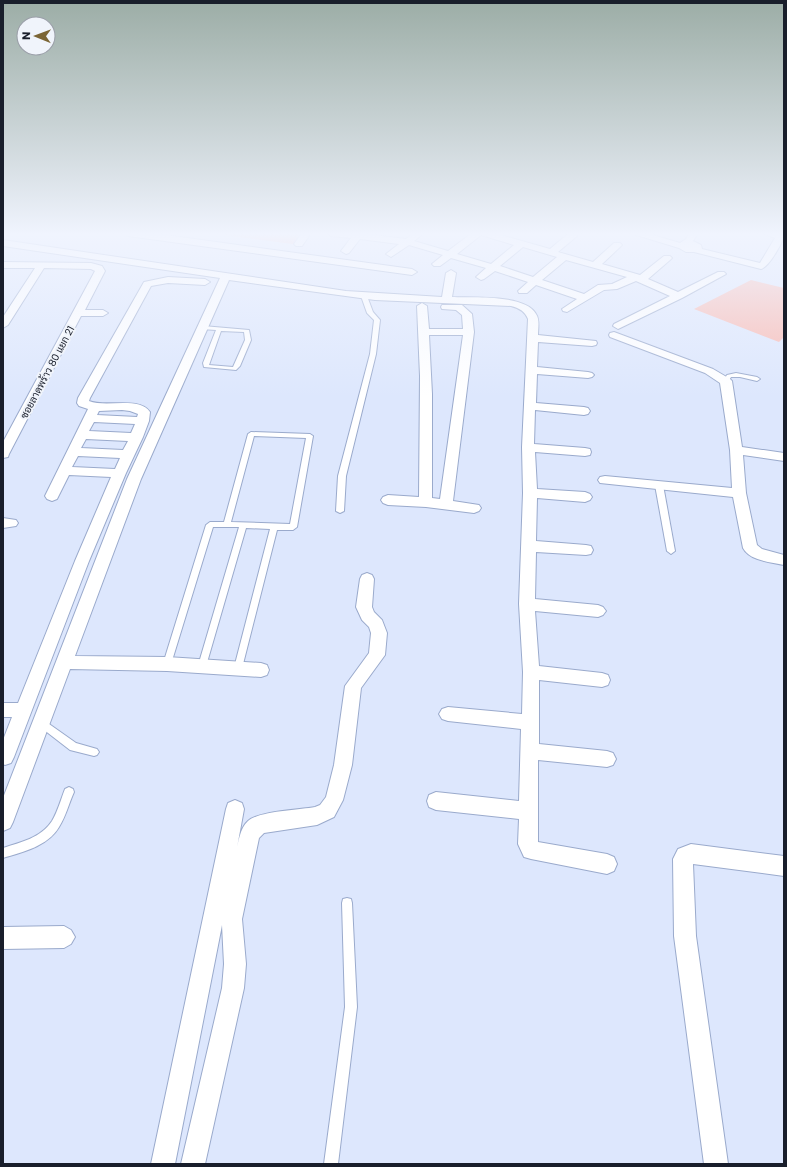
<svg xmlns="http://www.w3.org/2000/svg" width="787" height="1167" font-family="Poppins,Sarabun,sans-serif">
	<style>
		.green { fill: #f9bab3 }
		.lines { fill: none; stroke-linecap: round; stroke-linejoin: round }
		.service-casing { stroke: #9aaacc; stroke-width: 2 }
		.minor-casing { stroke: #9aaacc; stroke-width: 2 }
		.service { fill: #fff; fill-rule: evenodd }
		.minor { fill: #fff; fill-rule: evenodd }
		.labels { text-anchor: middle; stroke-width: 4; stroke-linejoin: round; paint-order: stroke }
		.far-street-label { font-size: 10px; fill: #191e2b; stroke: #f0f4fb }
	</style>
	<rect width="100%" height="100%" fill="#dde7fd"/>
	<g class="green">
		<polygon points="208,233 301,233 293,244"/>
		<polygon points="751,280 784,288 784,337 779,342 694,309"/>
	</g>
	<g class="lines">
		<g class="service-casing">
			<g id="service">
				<polygon points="364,294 367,296 373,312 380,320 376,354 346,476 344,511 340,513 336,511 338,476 370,354 374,320 367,313 361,296"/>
				<path d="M203,326L249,330L251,340L240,366L236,370L204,367L203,363L216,330L201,329L200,328ZM221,331L244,332L245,340L233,367L209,365Z"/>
				<polygon points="736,373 757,377 760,379 757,381 740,377 731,377 728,382 724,382 723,381 727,375"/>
				<path d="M251,432L310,434L313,436L297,527L293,530H277L242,668L241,671L238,672L235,671L234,668L270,529L246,528L206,666L205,669L202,670L199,669L198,666L239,527H213L171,664L170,667L167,668L164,667L163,664L206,525L210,522H224L248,434ZM254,436L306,438L290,524L231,522Z"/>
				<polygon points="656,483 659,483 663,485 675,551 671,554 667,551 655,485"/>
				<polygon points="42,719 76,743 97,749 99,752 97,755 94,756 70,750 39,726 37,723 39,720"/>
				<path d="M69,787L73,789L74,792C69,803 66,816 59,827C48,846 23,852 3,858V848C21,842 41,838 52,821C58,811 61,799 65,789Z"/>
				<polygon points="347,898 351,899 352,903 357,1007 338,1164 324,1164 345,1007 342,903 343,899"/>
			</g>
		</g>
		<g class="minor-casing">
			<g id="minor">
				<polygon points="124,233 151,233 412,269 417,272 412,275 128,236"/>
				<polygon points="302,233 311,233 302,246 296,246 294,244"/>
				<path d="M327,233H357L406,239L414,233H424L414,241L448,251L472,233H494L550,249L569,233H578L577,236L558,252L593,262L614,243H620L622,245L620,247L602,264L640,275L664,256H670L672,258L670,260L648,279L678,292L718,272H724L726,274L682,298L618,329L613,326L614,324L670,296L636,281L617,289L604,290L567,312L563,311L562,309L577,299L536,285L527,293H519L518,291L528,282L495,271L484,279L481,280L476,277L486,268L451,258L440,266H434L432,264L443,255L409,245L391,257L386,254L399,244L360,239L349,253L346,254L341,251L351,238L331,236ZM481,235L514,245L491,264L457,254ZM523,247L557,257L533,277L500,266ZM566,260L627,277L612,284L598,285L584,294L542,280Z"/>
				<path d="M630,233H646L680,243L686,239L689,233H698L693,241L701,245L702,249L760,263L775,238L763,233L784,234C784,241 769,267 761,269L694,252H686L679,248Z"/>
				<path d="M3,240L346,291L442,297L446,273L451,270L456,273L452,297C472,298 525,294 536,314C540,320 538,328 538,335L596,341L597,343L596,345L592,346L538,342L537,367L588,372L592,373L594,375L592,377L588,378L537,374L536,403L584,407L588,408L590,411L588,414L584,415L535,410L534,444L585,448L590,449L591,452L590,455L585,456L535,452L537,489L585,492L590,494L592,497L590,500L585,502L537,498L536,541L586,545L591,546L593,550L591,554L586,555L536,552L535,599L598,605L603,607L606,611L603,615L598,617L535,611L539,666L602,673L608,675L610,680L608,685L602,687L539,680V744L607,751L613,753L616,759L613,765L607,767L538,760V842L607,854L614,857L617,864L614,871L607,874L531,859L524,857L518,844L519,819L436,810L429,807L427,801L429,795L436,792L519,801L521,729L448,721L442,719L439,714L442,709L448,707L522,714L523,672L519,604L523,493L522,447L528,319C525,311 519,308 511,306L375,300L229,280L141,479L75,656L167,657L261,663L267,665L269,670L267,675L261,677L167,671L70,669L13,822L10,828L3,831V798L127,479L220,278L3,246Z"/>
				<polygon points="3,262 91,263 102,266 105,271 85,310 103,310 108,313 103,316 81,316 9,454 8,457 3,458 3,442 95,271 91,269 44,268 8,325 3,328 3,317 35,268 3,268"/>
				<path d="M168,277L205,279L210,282L205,285L168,283L151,286L90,398L89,401C106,408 139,396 150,412L149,421L143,437L126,473L89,561L14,757L11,763L5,765L3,764V740L12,717H3V703H18L75,561L111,477L69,475L57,499L52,501L47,499L45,496L88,409L79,406L77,403L78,398L144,282ZM122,410L130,411L138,414L137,417L97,415L99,411ZM94,422L135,424L131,433L89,431ZM86,439L128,441L123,450L81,448ZM78,456L120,458L115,469L72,467Z"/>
				<path d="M422,303L427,306L429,329H463L462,315L456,310L442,309L441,307L442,305H462L472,314L474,332L453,501L479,505L481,508L479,511L474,513L426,507L388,505L383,503L381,500L383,497L388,495L419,497L420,376L417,306ZM429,335H463L440,499L432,498V394Z"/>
				<path d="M614,332L713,369L730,379L732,381L742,447L784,453V461L743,455L746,493L757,545L762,549L784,555V565C771,562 750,561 743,548L733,497L600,483L598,480L600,477L605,476L732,488L730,450L720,383L705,373L610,337L609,335L610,333Z"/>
				<polygon points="3,518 16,520 18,523 16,526 3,528"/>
				<path d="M367,573L372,575L374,579L372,607L374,612L382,620L387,633L385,655L361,688L352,765L343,800L334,817L317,825L264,833L259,838L242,919L246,964L244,988L205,1164H181L222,988L224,964L222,925L175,1164H151L226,809L228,803L235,800L242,803L244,809L236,853C238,843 240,828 248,821C259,811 299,810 315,807L320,805L326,797L334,765L345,686L369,653L371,633L369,627L362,620L356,607L360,579L362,575Z"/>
				<polygon points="691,844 784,856 784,876 693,864 696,936 728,1164 704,1164 674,936 673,859 678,849"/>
				<polygon points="64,926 71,930 75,937 71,944 64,948 3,949 3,927"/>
			</g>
		</g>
		<use href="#service" class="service"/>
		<use href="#minor" class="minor"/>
	</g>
	<linearGradient id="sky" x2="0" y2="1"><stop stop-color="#9cada6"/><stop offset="0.59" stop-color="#f0f4fe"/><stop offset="1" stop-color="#f0f4fe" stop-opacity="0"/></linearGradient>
	<rect width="787" height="397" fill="url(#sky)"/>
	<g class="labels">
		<g class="far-street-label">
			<text transform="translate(47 372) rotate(-62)" y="4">ซอยลาดพร้าว 80 แยก 21</text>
		</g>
	</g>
	<rect width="787" height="1167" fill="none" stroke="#191e2b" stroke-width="8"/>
	<g transform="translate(36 36) rotate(271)"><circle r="19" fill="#f0f4fb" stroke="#9a9ea8"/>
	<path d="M0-3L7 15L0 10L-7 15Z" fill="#7b6535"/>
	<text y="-6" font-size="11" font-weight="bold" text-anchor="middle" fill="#191e2b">N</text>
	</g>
</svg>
